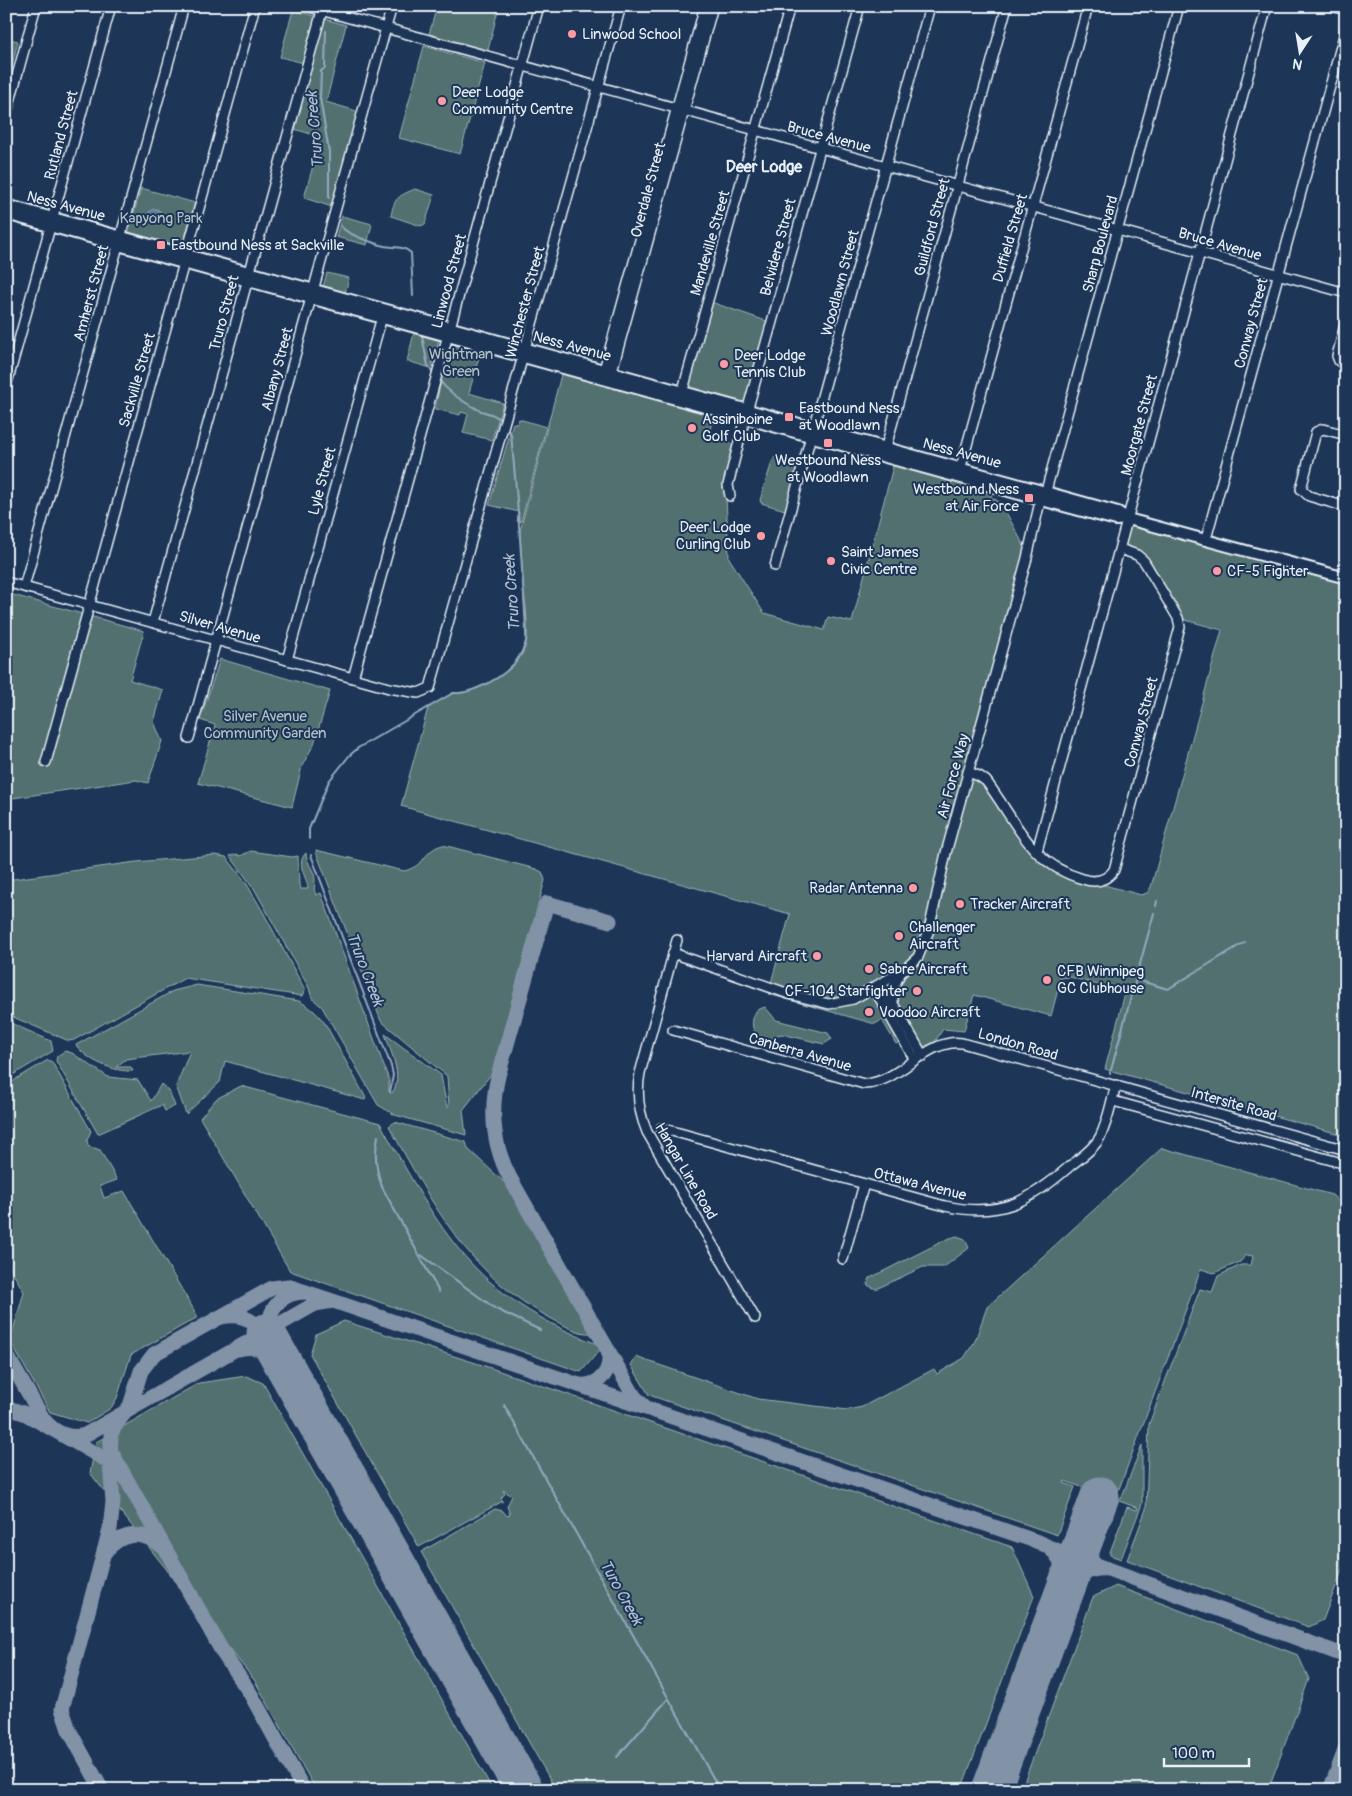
<svg xmlns="http://www.w3.org/2000/svg" width="1352" height="1796" font-family="Pangolin,sans-serif">
	<style>
		.green { fill: #52706f; stroke: #9db0b4 }
		.water { fill: #5e799a; stroke: #95a9c0 }
		.lines { fill: none; stroke-linecap: round; stroke-linejoin: round }
		.stream { stroke: #95a9c0; stroke-width: 2 }
		.taxiway { stroke: #8293a8; stroke-width: 15 }
		.runway { stroke: #8293a8; stroke-width: 39 }
		.minor-casing { stroke: #e8f1f8; stroke-width: 12 }
		.major-casing { stroke: #e8f1f8; stroke-width: 14 }
		.minor { stroke: #1d3557; stroke-width: 9 }
		.major { stroke: #1d3557; stroke-width: 10 }
		.poi-dot { fill: #ff9aa2; stroke: #1d3557; stroke-width: 2 }
		.labels { text-anchor: middle; stroke-width: 4; stroke-linejoin: round; paint-order: stroke }
		.poi-label { font-size: 15px; fill: #e8f1f8; stroke: #1d3557; text-anchor: start }
		.street-label { font-size: 15px; fill: #e8f1f8; stroke: #1d3557 }
		.park-label { font-size: 15px; fill: #b4c4c8; stroke: #1d3557 }
		.water-label { font-size: 16px; font-style: italic; fill: #b1c1d2; stroke: #1d3557 }
		.neighbourhood-label { font-size: 16px; font-weight: bold; fill: #e8f1f8; stroke: #1d3557 }
	</style>
	<rect width="100%" height="100%" fill="#1d3557"/>
	<filter id="ink" filterUnits="userSpaceOnUse"><feTurbulence type="fractalNoise" baseFrequency=".02" numOctaves="2"/><feDisplacementMap in="SourceGraphic" scale="10" xChannelSelector="R" yChannelSelector="G"/><feConvolveMatrix kernelMatrix="1 2 1 2 8 2 1 2 1" color-interpolation-filters="sRGB"/></filter>
	<g filter="url(#ink)">
		<g class="green">
			<polygon points="437,6 499,6 488,50 429,34"/>
			<polygon points="293,10 318,17 304,63 280,57"/>
			<polygon points="324,19 346,25 326,102 360,112 332,207 304,198 321,137 294,129"/>
			<polygon points="6,38 18,41 12,65 6,64"/>
			<polygon points="424,46 485,63 460,154 399,138"/>
			<polygon points="141,188 195,203 182,248 128,233"/>
			<path d="M415,189L434,195L425,224L421,226L391,216C394,198 398,196 415,189Z"/>
			<polygon points="342,216 372,224 367,245 336,237"/>
			<polygon points="327,273 349,278 345,293 323,287"/>
			<polygon points="708,301 772,323 748,409 683,392"/>
			<polygon points="414,333 439,340 431,368 407,361"/>
			<path d="M452,343L481,350L469,393L503,403L492,440L463,433L468,414L461,412L460,415L435,409C438,396 447,349 452,343Z"/>
			<path d="M563,367L715,409L708,438L739,446L726,496L729,558L764,613L824,630L828,617L852,622L895,459L991,491V497L1001,503L1028,553L968,772L979,776L1037,851L1086,880L1141,895L1147,893L1151,887L1222,630L1178,618L1148,567L1120,549L1128,519L1346,578V1136L1105,1069L1125,993L1070,977L1061,978L1051,1016L974,995L964,1031L943,1029L933,1045L925,1049L915,1033L896,1044L882,1020L875,1024L768,994L790,914L401,806L428,708C436,704 444,697 452,694C455,693 459,694 463,693C494,682 514,673 526,641L520,531Z"/>
			<polygon points="519,419 546,427 521,522 517,521 519,512 489,505 513,423 517,424"/>
			<polygon points="775,457 798,466 798,474 789,507 785,510 761,503 760,500 772,462"/>
			<polygon points="6,593 144,631 130,680 163,690 154,722 162,741 148,783 136,780 6,799"/>
			<polygon points="220,659 330,691 314,744 302,766 292,807 198,783 215,725 200,720"/>
			<path d="M443,845L536,869L542,872L545,880L492,1073L463,1110L466,1135L395,1115L378,1105L322,1007L312,998L309,988L255,890L230,856L237,854L240,856L251,851L292,857L298,856L299,885L300,889H308C307,876 295,864 306,853C306,863 315,870 315,880C315,887 313,888 316,895L321,893L389,1080V1092L392,1093C404,1077 390,1051 385,1034L441,1075L447,1108L449,1106L447,1076L381,1021L316,852V850L404,871C426,866 424,849 443,845Z"/>
			<polygon points="215,855 226,857 245,881 262,910 305,990 302,996 185,978 74,1040 69,1041 6,1014 6,880 136,862"/>
			<path d="M197,985L299,1001C310,1007 319,1014 326,1025L366,1098L365,1100L225,1061L220,1082L186,1114L176,1086L190,1051L126,1059L116,1067H131L133,1071C114,1072 87,1061 76,1045L173,991Z"/>
			<path d="M765,1007L776,1020L828,1033L832,1039L824,1044C810,1041 796,1037 782,1034C776,1034 774,1039 768,1039C751,1038 749,1021 757,1010Z"/>
			<polygon points="6,1021 51,1041 53,1051 6,1079"/>
			<polygon points="65,1051 72,1053 108,1077 138,1080 151,1101 161,1084 169,1091 175,1106 165,1111 162,1105 98,1134 56,1061 57,1056"/>
			<polygon points="48,1060 52,1062 91,1131 87,1140 88,1146 100,1150 117,1180 100,1186 104,1198 124,1191 198,1317 131,1355 117,1398 111,1408 87,1423 50,1412 10,1341 24,1292 6,1261 6,1089 16,1079"/>
			<path d="M241,1086L380,1123C442,1233 472,1295 597,1344L600,1350L581,1372L290,1271L200,1118L216,1099Z"/>
			<path d="M395,1122L466,1142L468,1149L506,1184L591,1333C580,1335 562,1324 552,1319C468,1275 433,1205 389,1126Z"/>
			<polygon points="1162,1148 1332,1195 1346,1208 1346,1560 1323,1620 1309,1627 1127,1560 1146,1509 1149,1424 1200,1289 1212,1292 1218,1276 1241,1265 1251,1265 1253,1256 1246,1255 1240,1262 1214,1273 1201,1269 1116,1497 1121,1499 1142,1445 1142,1504 1121,1559 1110,1555 1110,1552 1127,1507 1137,1510 1138,1508 1065,1481 1064,1483 1075,1487 1057,1535 649,1395 631,1365 636,1357 758,1399 848,1410 862,1407 934,1369 937,1374 964,1358 975,1341 987,1307"/>
			<polygon points="957,1236 965,1239 969,1248 944,1267 923,1267 876,1289 867,1285 870,1278 947,1239"/>
			<polygon points="344,1321 482,1365 1012,1547 1034,1596 961,1790 556,1790 421,1552 495,1509 503,1511 507,1516 510,1515 507,1506 512,1496 503,1490 505,1494 501,1498 503,1501 419,1547 310,1354 316,1334"/>
			<polygon points="246,1376 263,1383 493,1790 316,1790 255,1681 90,1473 96,1442 199,1383"/>
			<polygon points="1116,1586 1298,1655 1309,1679 1268,1790 1021,1790 1093,1597"/>
		</g>
		<circle class="water" cx="155" cy="216" r="7"/>
		<g class="lines">
			<g class="stream">
				<polyline points="326,31 325,68 321,71 320,98 329,152 329,198"/>
				<path d="M341,226C345,234 374,243 384,246C395,248 402,245 411,253L413,296"/>
				<polyline points="422,336 428,366 434,375"/>
				<path d="M439,380C449,393 463,402 477,409C486,414 496,413 502,422"/>
				<path d="M309,839V829L329,781L349,756L358,748L453,693C479,694 522,668 526,641C529,624 524,602 523,584C520,534 516,484 511,434L506,428"/>
				<polyline points="311,855 391,1066 393,1075 390,1092"/>
				<polyline points="1156,906 1157,901"/>
				<polyline points="1137,980 1168,989 1245,942"/>
				<polyline points="1111,1070 1154,913"/>
				<polyline points="1110,1074 1110,1072"/>
				<path d="M378,1136C374,1155 376,1169 382,1187L439,1292"/>
				<polyline points="421,1255 496,1309 540,1330"/>
				<polyline points="504,1405 720,1790"/>
				<polyline points="617,1757 668,1699"/>
			</g>
			<g class="taxiway">
				<path d="M610,921L547,903L498,1076C490,1111 493,1146 510,1178L634,1396L645,1407"/>
				<path d="M306,1292C295,1292 285,1295 278,1303C270,1312 267,1324 270,1336C275,1354 301,1392 311,1410"/>
				<path d="M222,1317C243,1312 259,1323 269,1341"/>
				<path d="M239,1349C255,1345 270,1350 281,1363"/>
				<polyline points="6,1354 46,1424"/>
				<path d="M579,1385C600,1387 613,1370 608,1350"/>
				<polyline points="6,1407 26,1414 115,1465"/>
				<path d="M44,1420C54,1432 69,1440 85,1435L315,1304L333,1301L1041,1543C1065,1554 1067,1576 1062,1599"/>
				<polyline points="113,1455 223,1653 250,1693 304,1790"/>
				<polyline points="1051,1548 1105,1568"/>
				<path d="M104,1553C120,1533 141,1529 161,1546"/>
				<path d="M1064,1595C1074,1578 1087,1567 1108,1569L1346,1656"/>
				<polyline points="102,1790 69,1730 62,1709 110,1529 113,1502 110,1462 111,1433 119,1420 130,1406 141,1371 154,1354 272,1288 288,1286 330,1300"/>
				<polyline points="1330,1790 1346,1748"/>
			</g>
			<g class="runway">
				<polyline points="266,1333 524,1790"/>
				<polyline points="991,1790 1100,1496"/>
			</g>
			<g class="minor-casing">
				<g id="minor">
					<polyline points="306,6 1346,293"/>
					<polyline points="1332,6 1346,10"/>
					<polyline points="6,116 36,6"/>
					<polyline points="1346,321 1337,356 1339,361 1346,365"/>
					<polyline points="602,377 705,6"/>
					<polyline points="610,378 713,6"/>
					<polyline points="6,387 111,6"/>
					<polyline points="681,397 790,6"/>
					<polyline points="1346,435 1323,429 1316,432 1301,489 1309,496 1346,507"/>
					<polyline points="884,454 1007,6"/>
					<polyline points="959,474 1088,6"/>
					<polyline points="730,496 728,485 744,422 860,6"/>
					<polyline points="1047,498 1047,487 1179,6"/>
					<polyline points="1206,539 1346,28"/>
					<polyline points="775,566 930,6"/>
					<polyline points="6,582 389,688 418,693 430,688 621,6"/>
					<polyline points="24,587 184,6"/>
					<polyline points="153,622 322,11"/>
					<polyline points="287,660 383,313"/>
					<polyline points="353,678 539,6"/>
					<polyline points="189,738 392,6"/>
					<polyline points="46,762 255,6"/>
					<path d="M968,772L979,776L986,781C1016,820 1029,864 1083,879C1095,883 1106,881 1114,870L1180,627L1178,618L1144,561L1137,555L1120,549"/>
					<polyline points="1037,851 1267,6"/>
					<path d="M677,940L640,1073C636,1094 639,1113 647,1132L755,1318"/>
					<polyline points="673,953 789,994 829,1004 853,999 903,971 918,957 929,930 946,853 1027,558 1042,493"/>
					<polyline points="881,983 923,1056"/>
					<polyline points="874,988 915,1060"/>
					<polyline points="893,1002 893,988 900,974"/>
					<path d="M673,1030L864,1084C900,1083 926,1038 962,1043L1346,1150"/>
					<polyline points="1113,1101 1346,1164"/>
					<path d="M661,1128L945,1206C1000,1218 1029,1202 1070,1166C1080,1158 1094,1149 1100,1137C1108,1122 1111,1102 1116,1085"/>
					<polyline points="843,1259 864,1184"/>
				</g>
			</g>
			<g class="major-casing">
				<g id="major">
					<polyline points="6,205 1042,491 1118,512 1128,519 1346,578"/>
					<polyline points="6,214 1034,498 1116,520 1128,519"/>
				</g>
			</g>
			<use href="#minor" class="minor"/>
			<use href="#major" class="major"/>
		</g>
	</g>
	<g class="poi-dot">
		<circle cx="572" cy="34" r="5"/>
		<circle cx="442" cy="101" r="5"/>
		<rect x="156" y="240" width="10" height="10" rx="2.5"/>
		<circle cx="724" cy="364" r="5"/>
		<rect x="784" y="412" width="10" height="10" rx="2.5"/>
		<circle cx="692" cy="428" r="5"/>
		<rect x="823" y="438" width="10" height="10" rx="2.5"/>
		<rect x="1024" y="493" width="10" height="10" rx="2.5"/>
		<circle cx="761" cy="536" r="5"/>
		<circle cx="831" cy="561" r="5"/>
		<circle cx="1217" cy="571" r="5"/>
		<circle cx="913" cy="888" r="5"/>
		<circle cx="960" cy="904" r="5"/>
		<circle cx="899" cy="936" r="5"/>
		<circle cx="817" cy="956" r="5"/>
		<circle cx="869" cy="969" r="5"/>
		<circle cx="1047" cy="980" r="5"/>
		<circle cx="917" cy="991" r="5"/>
		<circle cx="869" cy="1012" r="5"/>
	</g>
	<g class="labels">
		<g class="poi-label">
			<text x="582" y="39">Linwood School</text>
			<text x="452" y="97">Deer Lodge<tspan x="452" dy="17">Community Centre</tspan></text>
			<text x="171" y="250">Eastbound Ness at Sackville</text>
			<text x="734" y="360">Deer Lodge<tspan x="734" dy="17">Tennis Club</tspan></text>
			<text x="799" y="413">Eastbound Ness<tspan x="799" dy="17">at Woodlawn</tspan></text>
			<text x="702" y="424">Assiniboine<tspan x="702" dy="17">Golf Club</tspan></text>
			<text x="828" y="465" text-anchor="middle">Westbound Ness<tspan x="828" dy="17">at Woodlawn</tspan></text>
			<text x="1019" y="494" text-anchor="end">Westbound Ness<tspan x="1019" dy="17">at Air Force</tspan></text>
			<text x="751" y="532" text-anchor="end">Deer Lodge<tspan x="751" dy="17">Curling Club</tspan></text>
			<text x="841" y="557">Saint James<tspan x="841" dy="17">Civic Centre</tspan></text>
			<text x="1227" y="576">CF-5 Fighter</text>
			<text x="903" y="893" text-anchor="end">Radar Antenna</text>
			<text x="970" y="909">Tracker Aircraft</text>
			<text x="909" y="932">Challenger<tspan x="909" dy="17">Aircraft</tspan></text>
			<text x="807" y="961" text-anchor="end">Harvard Aircraft</text>
			<text x="879" y="974">Sabre Aircraft</text>
			<text x="1057" y="976">CFB Winnipeg<tspan x="1057" dy="17">GC Clubhouse</tspan></text>
			<text x="907" y="996" text-anchor="end">CF-104 Starfighter</text>
			<text x="879" y="1017">Voodoo Aircraft</text>
		</g>
		<g class="street-label">
			<text transform="translate(61 135) rotate(-75)" y="5">Rutland Street</text>
			<text transform="translate(829 137) rotate(15)" y="5">Bruce Avenue</text>
			<text transform="translate(648 190) rotate(-75)" y="5">Overdale Street</text>
			<text transform="translate(66 206) rotate(15)" y="5">Ness Avenue</text>
			<text transform="translate(932 227) rotate(-75)" y="5">Guildford Street</text>
			<text transform="translate(1010 238) rotate(-74)" y="5">Duffield Street</text>
			<text transform="translate(710 243) rotate(-74)" y="5">Mandeville Street</text>
			<text transform="translate(1100 244) rotate(-75)" y="5">Sharp Boulevard</text>
			<text transform="translate(1220 244) rotate(16)" y="5">Bruce Avenue</text>
			<text transform="translate(778 247) rotate(-75)" y="5">Belvidere Street</text>
			<text transform="translate(449 281) rotate(-75)" y="5">Linwood Street</text>
			<text transform="translate(840 283) rotate(-75)" y="5">Woodlawn Street</text>
			<text transform="translate(91 293) rotate(-75)" y="5">Amherst Street</text>
			<text transform="translate(525 302) rotate(-75)" y="5">Winchester Street</text>
			<text transform="translate(224 313) rotate(-75)" y="5">Truro Street</text>
			<text transform="translate(1251 323) rotate(-75)" y="5">Conway Street</text>
			<text transform="translate(572 346) rotate(15)" y="5">Ness Avenue</text>
			<text transform="translate(277 369) rotate(-75)" y="5">Albany Street</text>
			<text transform="translate(137 380) rotate(-74)" y="5">Sackville Street</text>
			<text transform="translate(1139 425) rotate(-75)" y="5">Moorgate Street</text>
			<text transform="translate(962 453) rotate(15)" y="5">Ness Avenue</text>
			<text transform="translate(322 481) rotate(-75)" y="5">Lyle Street</text>
			<text transform="translate(220 627) rotate(16)" y="5">Silver Avenue</text>
			<text transform="translate(1141 722) rotate(-75)" y="5">Conway Street</text>
			<text transform="translate(953 776) rotate(-75)" y="5">Air Force Way</text>
			<text transform="translate(1018 1044) rotate(16)" y="5">London Road</text>
			<text transform="translate(800 1052) rotate(16)" y="5">Canberra Avenue</text>
			<text transform="translate(1234 1104) rotate(16)" y="5">Intersite Road</text>
			<text transform="translate(686 1171) rotate(60)" y="5">Hangar Line Road</text>
			<text transform="translate(920 1184) rotate(14)" y="5">Ottawa Avenue</text>
		</g>
		<g class="park-label">
			<text x="161" y="223">Kapyong Park</text>
			<text x="461" y="359">Wightman<tspan x="461" dy="17">Green</tspan></text>
			<text x="265" y="721">Silver Avenue<tspan x="265" dy="17">Community Garden</tspan></text>
		</g>
		<g class="water-label">
			<text transform="translate(314 130) rotate(-95)" y="6">Truro Creek</text>
			<text transform="translate(511 593) rotate(-94)" y="6">Truro Creek</text>
			<text transform="translate(366 969) rotate(69)" y="6">Truro Creek</text>
			<text transform="translate(622 1592) rotate(61)" y="6">Turo Creek</text>
		</g>
		<g class="neighbourhood-label">
			<text x="764" y="172">Deer Lodge</text>
		</g>
	</g>
	<rect width="1352" height="1796" fill="none" stroke="#1d3557" stroke-width="25"/>
	<rect x="12" y="12" width="1327" height="1771" fill="none" stroke="#e8f1f8" stroke-width="2" filter="url(#ink)"/>
	<g transform="translate(1300 52) rotate(192)" stroke="#1d3557" stroke-width="4" paint-order="stroke">
	<path d="M0-4L9 19L0 12L-9 19Z" fill="#e8f1f8"/>
	<text y="-8" font-size="14" font-weight="bold" text-anchor="middle" fill="#e8f1f8">N</text>
	</g>
	<path d="M1164 1758v8h85v-8" fill="none" stroke="#e8f1f8" stroke-width="2.5"/>
	<text x="1172" y="1758" font-size="15" fill="#e8f1f8" stroke="#1d3557" stroke-width="4" paint-order="stroke">100 m</text>
</svg>
